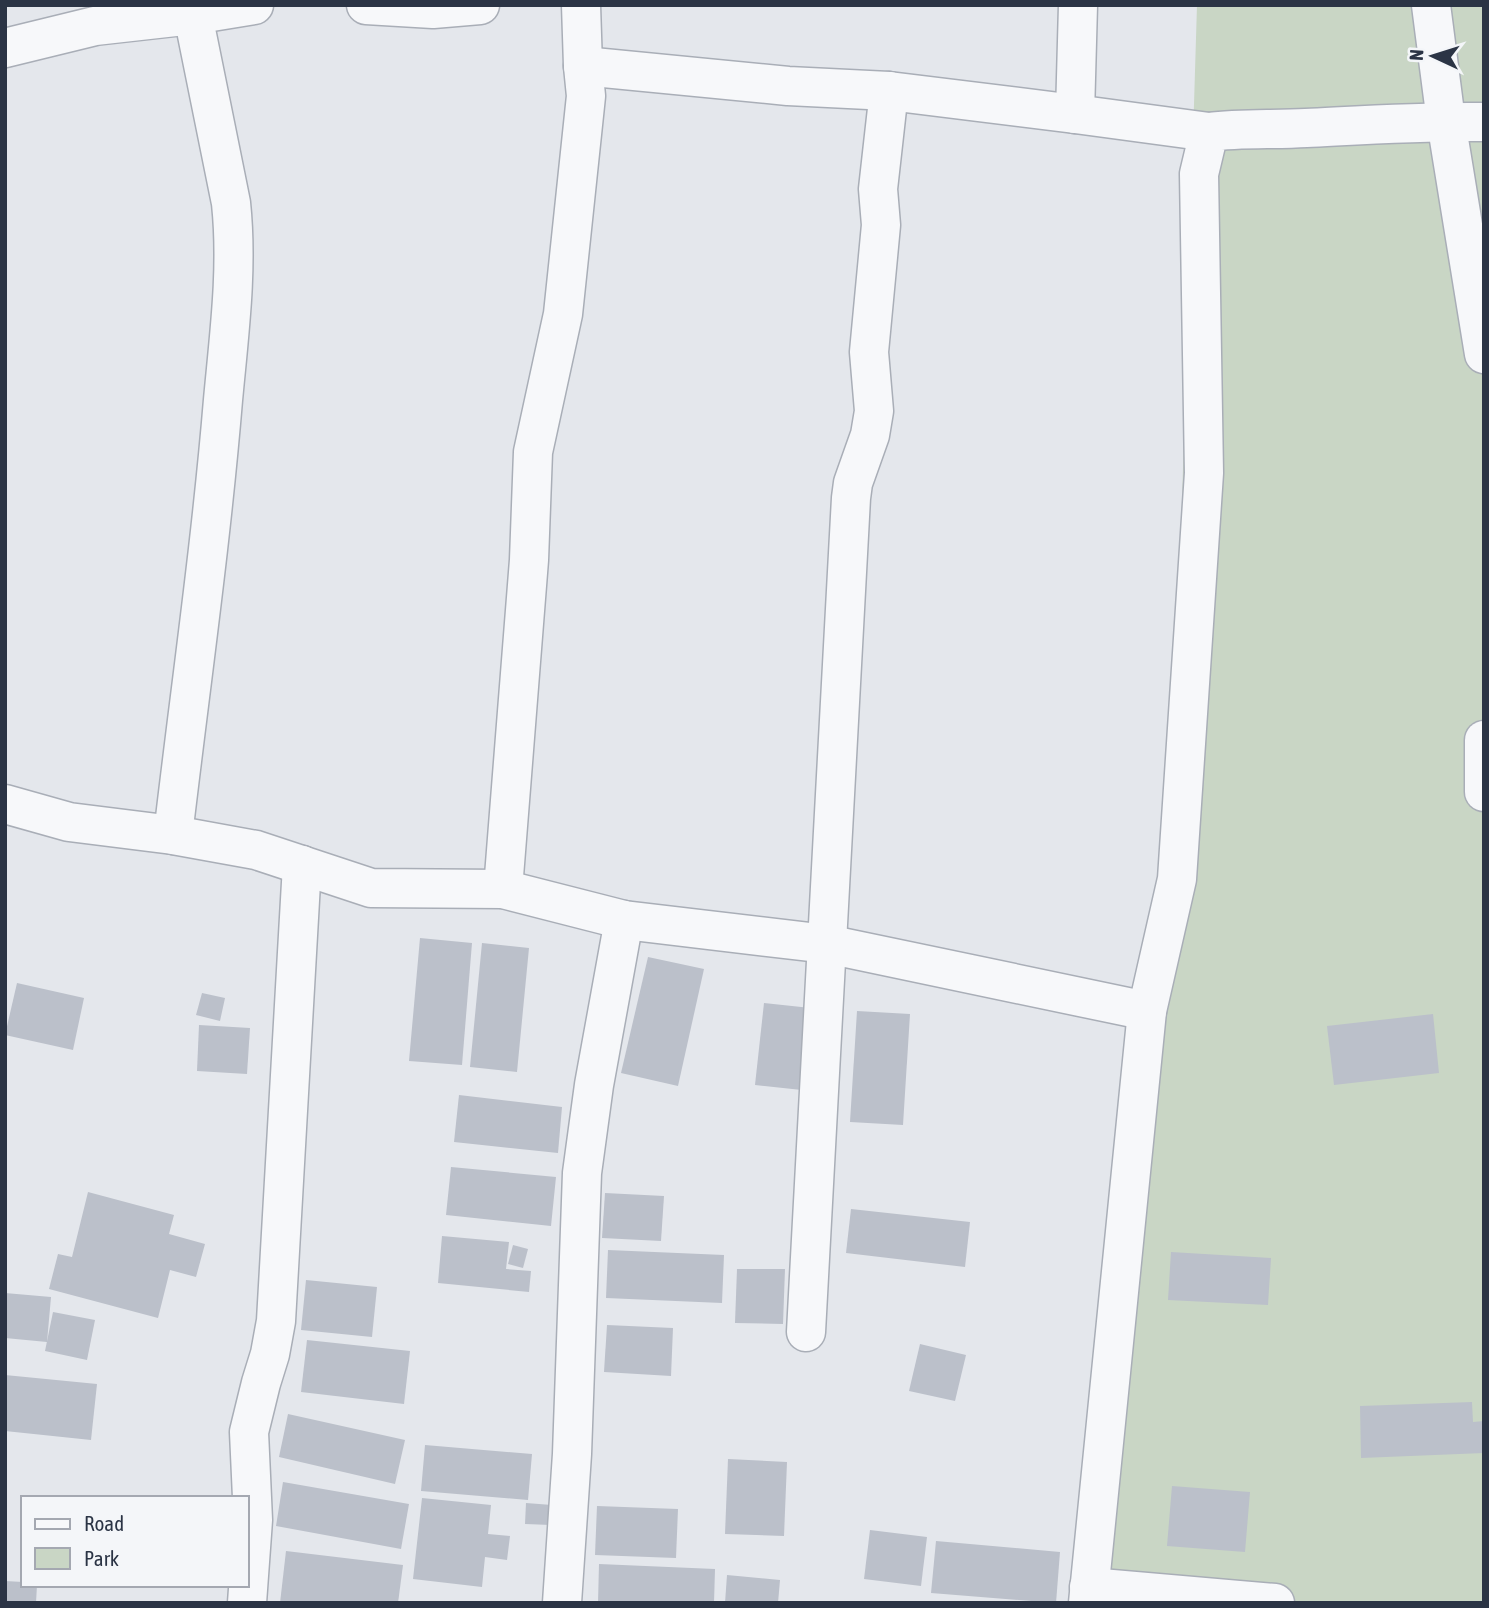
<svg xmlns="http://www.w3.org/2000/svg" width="1489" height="1608" font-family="'Asap Condensed',sans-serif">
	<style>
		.green { fill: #c9d6c5 }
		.building { fill: #bbc0ca }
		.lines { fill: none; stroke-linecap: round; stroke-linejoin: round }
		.minor-casing { stroke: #a9aeb7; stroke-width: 41 }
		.minor { stroke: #f7f8fa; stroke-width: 38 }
	</style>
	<rect width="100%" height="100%" fill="#e4e7ec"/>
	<polygon class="green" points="1197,5 1484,5 1484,1603 1106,1603 1169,931"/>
	<g class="building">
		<polygon points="420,938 472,943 462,1065 409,1061"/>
		<polygon points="482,943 529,948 517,1072 470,1067"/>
		<polygon points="648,957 704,969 678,1086 621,1073"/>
		<polygon points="17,983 84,998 73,1050 5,1035"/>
		<polygon points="202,993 225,998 220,1021 196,1015"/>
		<polygon points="764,1003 820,1009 811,1091 755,1085"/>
		<polygon points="857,1011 910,1014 903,1125 850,1122"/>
		<polygon points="1433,1014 1439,1073 1334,1085 1327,1026"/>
		<polygon points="199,1025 250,1028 247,1074 197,1071"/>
		<polygon points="459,1095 562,1107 558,1153 454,1142"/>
		<polygon points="451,1167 556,1177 551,1226 446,1215"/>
		<polygon points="88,1192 174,1215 169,1234 205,1244 196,1277 170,1270 158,1318 49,1289 58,1254 72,1257"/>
		<polygon points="605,1193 664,1196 661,1241 602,1238"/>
		<polygon points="851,1209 970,1222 965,1267 846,1253"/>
		<polygon points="442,1236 509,1242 506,1269 531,1271 529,1292 438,1283"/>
		<polygon points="513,1245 528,1249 523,1268 508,1264"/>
		<polygon points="608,1250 724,1255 722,1303 606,1298"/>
		<polygon points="1171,1252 1271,1258 1268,1305 1168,1300"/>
		<polygon points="737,1269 785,1269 783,1324 735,1323"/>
		<polygon points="306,1280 377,1287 372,1337 301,1330"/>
		<polygon points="5,1293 51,1297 47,1342 5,1338"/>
		<polygon points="53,1312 95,1320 87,1360 45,1351"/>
		<polygon points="607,1325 673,1328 671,1376 604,1372"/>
		<polygon points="307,1340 410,1351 404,1404 301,1392"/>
		<polygon points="920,1344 966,1355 955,1401 909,1391"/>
		<polygon points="5,1375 97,1384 91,1440 5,1431"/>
		<polygon points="1472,1402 1473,1422 1484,1421 1484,1453 1361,1458 1360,1406"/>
		<polygon points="288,1414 405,1440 395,1484 279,1457"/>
		<polygon points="425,1445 532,1454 528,1500 421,1491"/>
		<polygon points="728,1459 787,1462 784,1536 725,1534"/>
		<polygon points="283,1482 409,1504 401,1549 276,1526"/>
		<polygon points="1172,1486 1250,1492 1245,1552 1167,1546"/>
		<polygon points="422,1498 491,1505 488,1534 510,1536 507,1560 485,1557 482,1587 413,1579"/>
		<polygon points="526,1503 552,1505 551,1525 525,1524"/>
		<polygon points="597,1506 678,1509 676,1558 595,1555"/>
		<polygon points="870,1530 927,1537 921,1586 864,1579"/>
		<polygon points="936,1541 1060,1552 1056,1603 931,1593"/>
		<polygon points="286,1551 403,1565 398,1603 280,1603"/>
		<polygon points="599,1564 715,1569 714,1603 598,1603"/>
		<polygon points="727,1575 780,1580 778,1603 725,1603"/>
		<polygon points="5,1581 23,1582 23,1585 37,1585 36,1603 5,1603"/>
	</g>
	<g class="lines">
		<g class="minor-casing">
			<g id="minor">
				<polyline points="366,5 433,9 480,5"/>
				<polyline points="1431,5 1446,121 1484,354"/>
				<polyline points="5,48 95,26 193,15 254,5"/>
				<polyline points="583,66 788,86 889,91 1075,114 1209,132"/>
				<polyline points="1075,114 1078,5"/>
				<polyline points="1484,740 1484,792"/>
				<polyline points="5,804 69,822 173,835 256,850 371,888 503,889 624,920 827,944 1147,1011"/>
				<path d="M173,835C190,690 211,545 223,400C229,335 238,269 231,203L193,15"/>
				<polyline points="503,889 529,560 533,452 563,314 586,96 583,66 581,5"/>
				<polyline points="806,1332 851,498 853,483 870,435 874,411 869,352 881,225 878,189 889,91"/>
				<polyline points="1089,1587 1275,1603"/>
				<polyline points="247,1603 253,1520 249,1432 261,1383 270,1354 276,1321 302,865"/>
				<polyline points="562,1603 572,1454 582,1173 594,1085 624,920"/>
				<path d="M1088,1603L1147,1011L1177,879L1204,473L1199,174L1209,132C1241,128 1274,130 1306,128C1365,125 1424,121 1484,122"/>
			</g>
		</g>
		<use href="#minor" class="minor"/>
	</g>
	<rect width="1489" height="1608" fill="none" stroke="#2b3445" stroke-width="14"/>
	<rect x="21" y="1496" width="228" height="91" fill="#f4f6f9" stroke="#a4a8b1" stroke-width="2"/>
	<rect x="35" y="1519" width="35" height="10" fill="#f7f8fa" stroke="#a4a8b1" stroke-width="2"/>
	<text x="84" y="1531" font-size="21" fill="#2b3445">Road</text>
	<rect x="35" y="1548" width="35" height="21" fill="#c9d6c5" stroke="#a4a8b1" stroke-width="2"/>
	<text x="84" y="1566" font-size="21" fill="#2b3445">Park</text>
	<g transform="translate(1433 56) rotate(274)" stroke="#f4f6f9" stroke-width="5" paint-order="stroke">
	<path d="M0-5L12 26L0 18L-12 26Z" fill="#2b3445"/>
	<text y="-10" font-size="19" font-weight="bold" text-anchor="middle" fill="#2b3445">N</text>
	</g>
</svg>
